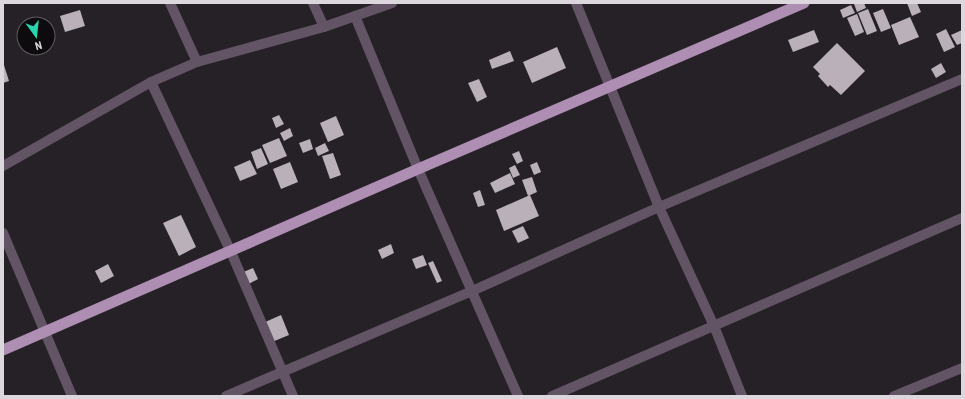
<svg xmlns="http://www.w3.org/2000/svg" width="965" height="399" font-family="'Roboto Condensed',sans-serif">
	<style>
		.building { fill: #b9b0ba }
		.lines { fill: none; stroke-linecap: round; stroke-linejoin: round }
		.minor { stroke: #625464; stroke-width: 10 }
		.trunk { stroke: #af8eb4; stroke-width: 11 }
	</style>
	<rect width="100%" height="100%" fill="#262027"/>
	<g class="building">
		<polygon points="856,3 864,3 866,8 857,12 854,4"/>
		<polygon points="907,3 917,3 921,12 912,16"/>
		<polygon points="851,5 855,13 843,18 840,10"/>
		<polygon points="868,9 877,31 867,35 858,13"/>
		<polygon points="883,9 891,28 881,32 873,13"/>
		<polygon points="80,10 85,26 65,32 60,16"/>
		<polygon points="857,14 864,32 855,36 847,18"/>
		<polygon points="910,17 919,37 899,45 891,25"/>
		<polygon points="946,29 955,47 944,52 936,34"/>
		<polygon points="814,30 819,42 793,52 788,40"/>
		<polygon points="962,30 962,43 957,45 951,35"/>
		<polygon points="837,43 865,71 841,95 830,85 828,87 818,76 820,74 813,67"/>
		<polygon points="557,47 566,68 532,83 523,62"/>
		<polygon points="510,51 514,61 492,69 489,60"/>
		<polygon points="3,62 9,81 3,83"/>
		<polygon points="941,63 946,72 936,78 931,69"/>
		<polygon points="479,79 487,97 477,102 468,83"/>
		<polygon points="279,115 284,124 276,128 272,118"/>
		<polygon points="336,116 344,135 328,142 320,123"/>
		<polygon points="290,128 293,136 284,141 280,133"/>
		<polygon points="279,138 287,156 270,163 262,145"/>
		<polygon points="310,139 313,149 303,153 299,143"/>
		<polygon points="325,143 329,151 318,156 315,148"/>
		<polygon points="261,148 268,164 257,169 251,152"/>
		<polygon points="519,151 523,161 517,164 512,154"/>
		<polygon points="333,153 341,175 330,179 322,156"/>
		<polygon points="250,160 257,174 240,181 234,167"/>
		<polygon points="290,162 298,182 281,189 273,169"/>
		<polygon points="537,162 541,172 534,175 530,165"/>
		<polygon points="515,165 520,175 513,178 509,168"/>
		<polygon points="510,173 515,184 495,193 490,183"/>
		<polygon points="532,177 537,192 528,196 522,180"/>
		<polygon points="480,190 485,205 478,207 473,193"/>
		<polygon points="530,195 539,216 504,231 496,210"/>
		<polygon points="181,215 196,247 179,256 163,223"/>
		<polygon points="523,226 529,238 518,243 512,231"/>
		<polygon points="391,244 394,253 382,259 378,250"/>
		<polygon points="423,255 427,265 416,269 412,259"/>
		<polygon points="433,261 442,281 437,283 428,263"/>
		<polygon points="108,264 114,276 101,283 95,271"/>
		<polygon points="253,268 258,279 247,285 241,273"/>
		<polygon points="281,315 289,335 272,342 263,323"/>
	</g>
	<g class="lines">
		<g class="minor">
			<polyline points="170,3 197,62"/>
			<polyline points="313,3 324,27"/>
			<polyline points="576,3 659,207 714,326 742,396"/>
			<polyline points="355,16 418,169 518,396"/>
			<polyline points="151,82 231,252 293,396"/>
			<polyline points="3,166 151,82 197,62 324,27 392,3"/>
			<polyline points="3,233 72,396"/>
			<polyline points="226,396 472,291 659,207 962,79"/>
			<polyline points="552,396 962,218"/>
			<polyline points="894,396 962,368"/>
		</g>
		<polyline class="trunk" points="3,350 418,169 804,3"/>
	</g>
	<rect width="965" height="399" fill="none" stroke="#dcd7dd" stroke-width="8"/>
	<g transform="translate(36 36) rotate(165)"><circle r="19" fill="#0e0b0e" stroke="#605d61"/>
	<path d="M0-3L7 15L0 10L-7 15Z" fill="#28d5ad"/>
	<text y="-6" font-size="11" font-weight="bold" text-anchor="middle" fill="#dcd7dd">N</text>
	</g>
</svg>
